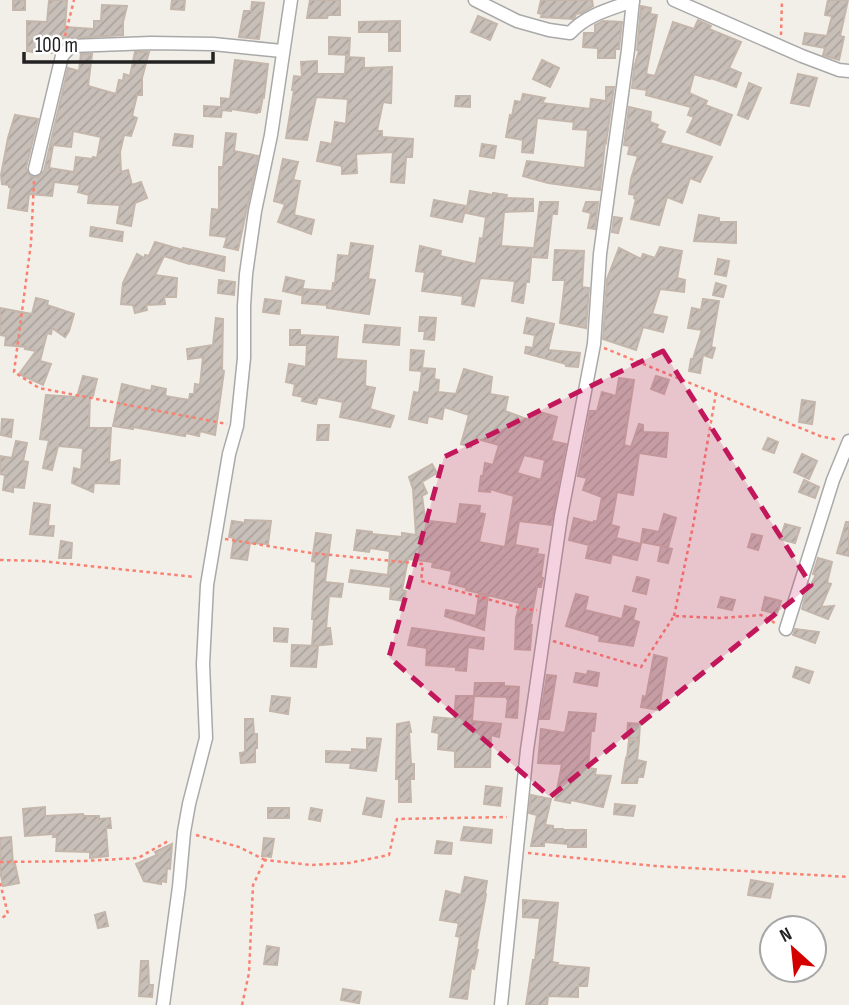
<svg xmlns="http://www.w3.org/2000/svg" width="849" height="1005" font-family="'Sofia Sans Condensed',sans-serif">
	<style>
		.building { fill: url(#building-hatch); stroke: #c4b6ab; stroke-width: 2; fill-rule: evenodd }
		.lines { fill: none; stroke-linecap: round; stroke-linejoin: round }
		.minor-casing { stroke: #a9a9a9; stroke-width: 15 }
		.path { stroke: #fa8072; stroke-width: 2.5; stroke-dasharray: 3.5 3.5; stroke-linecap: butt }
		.minor { stroke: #fff; stroke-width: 12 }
		.marked { fill: #c2185b; fill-opacity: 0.2; stroke: #c2185b; stroke-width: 5; stroke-dasharray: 14 9; stroke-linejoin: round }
	</style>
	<defs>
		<pattern id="building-hatch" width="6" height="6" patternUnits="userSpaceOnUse" patternTransform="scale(1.75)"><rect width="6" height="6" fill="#c7bfb8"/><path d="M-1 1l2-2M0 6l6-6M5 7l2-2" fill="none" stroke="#aba49e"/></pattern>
	</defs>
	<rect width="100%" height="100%" fill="#f2efe9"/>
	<g class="building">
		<rect x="13" y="0" width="12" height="10"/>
		<polygon points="51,0 67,0 65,27 94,29 94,21 101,21 102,5 127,6 123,22 123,35 55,39 54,53 38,53 27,51 27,21 47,22 49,1"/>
		<polygon points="172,0 185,0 184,10 171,9"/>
		<polygon points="310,0 340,0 340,15 328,15 327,18 307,18"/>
		<polygon points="541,0 592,0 593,6 581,13 576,14 575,17 573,19 541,17 542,14 538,13"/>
		<polygon points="828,0 848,0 840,36 844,37 839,60 823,55 825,48 803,44 805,33 827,36 832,16 825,15"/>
		<polygon points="252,2 264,3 259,39 239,37 244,11 251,11"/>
		<polygon points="641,6 651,8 650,14 657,15 646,74 655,76 673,22 694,29 698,20 711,26 709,29 741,42 729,68 741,73 736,87 711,78 710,79 694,74 689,93 707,101 705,105 732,115 720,145 687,132 694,117 688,115 691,107 646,95 647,90 632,88 634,68 639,50 637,50"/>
		<polygon points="478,16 497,24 490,40 471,32"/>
		<polygon points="400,21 400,51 389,51 389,32 359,32 359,22"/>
		<polygon points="603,21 622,22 619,49 615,49 615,58 598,58 598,48 583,47 584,33 595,33 595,25"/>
		<polygon points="329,37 350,38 349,55 329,54"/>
		<path d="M135,52H149L142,78V95H137L132,116L137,118L131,136L124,135L120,152L121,172L128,170L132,185L141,182L147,198L135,203L131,226L117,223L120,205L88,203L89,195L78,192L80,185L54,182L52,196L29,194L27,211L8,208L11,187H9V185L2,184L1,175L8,138L15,115L38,119L26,168L30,176L38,177L44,171L68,68L79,71L81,54H92L88,86L116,94L119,80L123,81L124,74L130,76ZM73,131L101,137L97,158L93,157L92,159L76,157L74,172L49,168L53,145L71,147Z"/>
		<polygon points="346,57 364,58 364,68 392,67 391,103 383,102 377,131 382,131 382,137 413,139 412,157 406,157 404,183 391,182 393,152 356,154 357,173 342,174 342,166 317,161 321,142 332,144 335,122 346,124 348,99 316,97 307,140 286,138 294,90 292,90 294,76 302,77 301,62 317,61 317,74 345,74"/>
		<polygon points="235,60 268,64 264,97 263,96 260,112 257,112 257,113 231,109 231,111 222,110 221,117 204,116 204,106 221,107 221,98 230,99"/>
		<polygon points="542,60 559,68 550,87 533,79"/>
		<polygon points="798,74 817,78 809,106 791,103"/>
		<polygon points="749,83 761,88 748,119 738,115"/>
		<polygon points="606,87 614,87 606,143 605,142 600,190 548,183 523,176 527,161 585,168 588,130 573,129 574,122 537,118 533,153 522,152 523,140 506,137 510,115 512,116 515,101 521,102 523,94 545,98 542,103 590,109 591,99 606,101"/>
		<polygon points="456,96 470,96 470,107 455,106"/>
		<polygon points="629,107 651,112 650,122 658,125 656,128 665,132 660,143 712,157 700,182 690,178 682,203 667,197 659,225 631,219 636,199 634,198 635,195 629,194 631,179 638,156 628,154 630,146 624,145"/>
		<polygon points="226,133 236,134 234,151 258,156 238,250 224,247 227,237 210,235 212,209 219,210 219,167 223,167"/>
		<polygon points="175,134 193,136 192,147 173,145"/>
		<polygon points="482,144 496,146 494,158 480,156"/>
		<polygon points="283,159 298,162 293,180 300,181 294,215 314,220 311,234 278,222 285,204 274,201"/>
		<polygon points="470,191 493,195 493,193 507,195 506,198 533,199 533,211 504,212 501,246 532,248 529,282 526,282 523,303 512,301 515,281 480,278 474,306 462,304 463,296 422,291 425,272 416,271 420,246 441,251 440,256 476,264 480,238 483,239 486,217 466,213"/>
		<polygon points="434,200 466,206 462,222 431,216"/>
		<polygon points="540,202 558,202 557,214 552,214 547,258 533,257"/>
		<polygon points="586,202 598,202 595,229 588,228 591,213 583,211"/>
		<polygon points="699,215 719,218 719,222 736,222 736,243 694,241"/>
		<polygon points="614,217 622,218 618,233 612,232"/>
		<polygon points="91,227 123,232 122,241 90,236"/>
		<polygon points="155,242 183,250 183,248 225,257 224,271 189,263 189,264 164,256 155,275 177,278 176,297 164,297 165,304 146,305 147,310 135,313 133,305 121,304 123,283 137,254 144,258 145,255 149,256"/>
		<polygon points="351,243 373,246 368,279 375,280 369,314 327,308 327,305 302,303 303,289 332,291 333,283 335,283 338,255 349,256"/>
		<polygon points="660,247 682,251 677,278 685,280 684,292 660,289 652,314 667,317 663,332 643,327 636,350 603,339 607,279 619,248 641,259 643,254 655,258"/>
		<polygon points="555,250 584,251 582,287 589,288 586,328 560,323 565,280 553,280"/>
		<polygon points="718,259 729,261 726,276 715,274"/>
		<polygon points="286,277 304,281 301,295 283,291"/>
		<polygon points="219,280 235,282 234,295 218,293"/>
		<polygon points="716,283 726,286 723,297 713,295"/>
		<polygon points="36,298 48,301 47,305 74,314 69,331 65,337 52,328 51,334 47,333 40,361 51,364 43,385 19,374 36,351 25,349 26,347 5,345 6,336 0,335 0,308 32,314"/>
		<polygon points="265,299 281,301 279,314 263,312"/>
		<polygon points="703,299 719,301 711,347 715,348 712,358 703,355 700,373 689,371 691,359 693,359 702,330 688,328 692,308 701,310"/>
		<polygon points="420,317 436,318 434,340 424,339 425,331 419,331"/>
		<polygon points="216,318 223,319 222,370 224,371 215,435 200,431 199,436 186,433 185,436 133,427 133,429 113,426 122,384 151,391 152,386 166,389 165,396 189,400 190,394 194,394 195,384 200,385 203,357 188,359 187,349 213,345"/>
		<polygon points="527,318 554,324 548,350 580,353 578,367 566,366 566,364 525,353 526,347 533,348 535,335 524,333"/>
		<polygon points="365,325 400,328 399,345 363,342"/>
		<polygon points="290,330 300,330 300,335 338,337 336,359 366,361 365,386 375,388 370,409 394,416 390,427 340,417 343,402 318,397 316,404 302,401 303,397 293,395 295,384 286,382 289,364 306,367 307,345 290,345"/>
		<path d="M411,350L424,351L422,368L435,369L434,379L439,380L438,392L456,394L464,369L492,377L490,394L508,397L505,411L529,420L532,414L539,416L540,412L557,417L551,441L566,444L551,525L519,521L515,545L538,549L537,554L544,555L541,577L543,578L541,587H537L530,625H532L530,650L515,649L516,618L520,603L466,590L467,588L449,583L452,571L432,567L433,562L408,559L402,590L406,591L404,601L390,599L391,587L349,582L351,570L388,575L390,551L370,548L369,552L354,550L357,530L372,532V534L402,537V533L416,535L413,489L409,477L432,464L437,473L422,482L427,493L422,496L425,518H429V521L457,524L460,504L480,506L479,513L485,514L479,542L505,547L514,496L490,489V492L479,491L481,476H483L485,463L493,465L499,445L474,438L471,447L461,444L469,415L444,407L442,419L428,416L427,423L409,419L414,392L419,393L422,371L410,370ZM524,455L545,460L541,480L517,473Z"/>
		<polygon points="83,376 97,379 93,396 90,395 89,428 111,428 109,463 120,460 119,484 94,483 93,492 72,483 74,468 81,470 83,448 58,446 52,470 43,468 49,440 40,439 46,395 77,397"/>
		<polygon points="656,376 669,380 664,394 651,389"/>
		<polygon points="619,378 634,380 624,445 631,447 639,424 643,425 643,432 668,433 666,457 639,453 633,495 617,492 611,525 619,527 616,538 641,544 637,560 612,554 610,563 586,558 589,545 569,540 574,518 593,523 594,521 597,522 602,497 583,490 587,478 578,476 590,411 597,411 602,392 616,396"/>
		<polygon points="802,400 815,402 812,424 799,422"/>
		<polygon points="2,419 13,420 11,437 1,435"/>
		<polygon points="318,425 329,425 328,440 317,440"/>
		<polygon points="768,438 778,442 774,453 763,449"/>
		<polygon points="16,441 27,443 23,461 28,462 24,488 13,487 13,492 3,490 5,475 0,474 0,456 12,458"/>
		<polygon points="802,454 817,461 809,479 794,472"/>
		<polygon points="804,480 819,487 815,498 799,492"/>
		<polygon points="34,503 50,505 48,526 54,526 53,536 30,534"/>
		<polygon points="664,514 676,518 668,547 641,542 643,529 659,532"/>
		<polygon points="245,520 271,521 268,544 250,543 247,560 231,558 234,538 229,537 232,521 245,523"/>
		<polygon points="846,522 849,522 849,556 837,553"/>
		<polygon points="785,524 800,528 795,543 780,539"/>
		<polygon points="316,533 331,535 325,582 343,584 341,597 329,596 326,628 330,628 332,644 312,646 314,619 312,619 316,562 312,561"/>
		<polygon points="752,534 762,536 758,550 748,547"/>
		<polygon points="61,541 72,543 71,558 59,558"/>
		<polygon points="661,546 672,549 668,563 658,561"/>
		<polygon points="818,558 832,562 827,583 831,584 821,607 834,606 828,619 802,609 806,594 816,575 813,574"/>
		<polygon points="637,577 649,580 646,594 633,591"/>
		<polygon points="479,594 488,595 484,630 445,616 446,610 476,616"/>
		<polygon points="576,594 588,597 585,610 622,619 625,606 636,609 633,620 639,622 633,646 599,641 600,636 566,626"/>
		<polygon points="721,597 735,600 732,610 718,607"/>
		<polygon points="765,597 781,601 777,614 762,610"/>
		<polygon points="274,628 288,629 287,642 274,641"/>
		<polygon points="412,628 484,638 483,649 468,647 466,671 456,670 456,667 426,665 427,648 408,645"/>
		<polygon points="795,629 819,632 815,643 793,635"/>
		<polygon points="292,645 318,646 316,667 291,666"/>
		<polygon points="654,655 667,658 659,710 641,707 643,696 646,697"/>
		<polygon points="796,667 813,672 809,683 793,677"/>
		<polygon points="588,671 599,673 597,686 574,682 576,673 587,675"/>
		<polygon points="547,675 556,676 549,719 540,719"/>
		<polygon points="475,683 504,683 504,686 519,687 517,718 506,717 508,699 507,699 507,697 474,696"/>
		<polygon points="272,696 290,698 288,714 270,711"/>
		<polygon points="456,696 474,696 472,721 501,724 499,737 491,735 490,767 455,767 455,751 438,749 439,733 432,732 434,717 454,719"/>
		<polygon points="569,712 596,714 594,731 591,731 588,768 596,769 595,775 611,776 603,807 571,800 570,803 555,800 562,764 538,763 541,729 565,733"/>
		<polygon points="245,719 253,719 254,734 257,734 257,748 255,748 255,762 241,763 240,753 245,752"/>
		<polygon points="409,722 411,732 409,732 411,764 414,764 414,779 410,779 411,802 399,802 399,779 396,779 397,724"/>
		<polygon points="628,723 640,724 639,739 627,738"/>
		<polygon points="367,738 381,739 376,771 350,768 351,763 326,762 326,751 352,752 352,749 367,750"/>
		<polygon points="629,740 639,741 637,760 646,762 643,777 638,777 637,783 622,783 626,758 627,759"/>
		<polygon points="486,786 502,788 500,806 484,804"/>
		<polygon points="531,795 551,799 545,825 553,826 553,829 563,829 563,830 586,830 586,847 568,847 568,844 544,842 544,846 531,846 537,815 529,813"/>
		<polygon points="367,798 384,801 381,817 363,814"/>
		<polygon points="615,804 635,806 633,816 614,814"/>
		<polygon points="45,807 45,816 83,814 84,816 99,816 99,819 110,818 111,828 106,828 108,856 90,858 90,852 56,851 57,837 53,837 54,834 25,836 23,809"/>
		<rect x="268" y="808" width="21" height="10"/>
		<polygon points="311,808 322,810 320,821 309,819"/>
		<polygon points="464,827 492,830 491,843 461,840"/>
		<polygon points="11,837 13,864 15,864 19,883 3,886 0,870 0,838"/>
		<polygon points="264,838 274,839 271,857 262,856"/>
		<polygon points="437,841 452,843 451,854 435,853"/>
		<polygon points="172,844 170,869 167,868 166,882 161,881 161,884 144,881 136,864 157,855 155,852"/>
		<polygon points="465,877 487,881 485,893 486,894 476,950 478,950 474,969 471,968 467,999 450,997 460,937 456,936 459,923 440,920 446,891 461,895"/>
		<polygon points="751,880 773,884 770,898 748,895"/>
		<polygon points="523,900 558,903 552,962 558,963 557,965 589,968 587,986 578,986 578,997 548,996 547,1005 526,1005 533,960 535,960 540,918 523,917"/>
		<polygon points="105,912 108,926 98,928 95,915"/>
		<polygon points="267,946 279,948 277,965 264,964"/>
		<polygon points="141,961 148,961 149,985 153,985 152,997 139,996"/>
		<polygon points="343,989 361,992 359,1003 341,1000"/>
	</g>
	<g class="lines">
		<g class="minor-casing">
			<g id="minor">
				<path d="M475,0L517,21L549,30L570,33C586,15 610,9 633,1"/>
				<polyline points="674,0 802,56 839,70 849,71"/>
				<polyline points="35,169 62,56 71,46 151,43 213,44 282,51"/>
				<polyline points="786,629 833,480 849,441"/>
				<polyline points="163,1005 179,887 184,832 189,804 206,738 203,664 207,585 229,454 237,426 244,358 244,306 246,274 255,211 271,135 291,0"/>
				<polyline points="501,1005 527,750 561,516 594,344 600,254 628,50 633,0"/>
			</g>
		</g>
		<g class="path">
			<polyline points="781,35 782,0"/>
			<polyline points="65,36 74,0"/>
			<polyline points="34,181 31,243 14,372 39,388 227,424"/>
			<polyline points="604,348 820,436 838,440"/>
			<polyline points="225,539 311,553 423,564 421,581 524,609 537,610"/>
			<polyline points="0,560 41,561 195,577"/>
			<polyline points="674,616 693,526 716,393"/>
			<polyline points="553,641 641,667 674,616 720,618 761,615 775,623"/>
			<polyline points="196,835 239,847 265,860"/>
			<polyline points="528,853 655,866 849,877"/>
			<polyline points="0,862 84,861 138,858 170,840"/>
			<polyline points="0,883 8,914 0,919"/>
			<polyline points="242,1005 249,973 253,885 265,860 311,865 349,863 389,855 397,819 507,817"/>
		</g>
		<use href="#minor" class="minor"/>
	</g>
	<path class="marked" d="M663,351L811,585L550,797L389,657L444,457Z"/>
	<g transform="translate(793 949) rotate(333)"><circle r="33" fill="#ffffff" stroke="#a7a7a7" stroke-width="2"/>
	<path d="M0-5L12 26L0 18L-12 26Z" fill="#d40000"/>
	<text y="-10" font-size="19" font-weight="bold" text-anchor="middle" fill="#222222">N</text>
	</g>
	<path d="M24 52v10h189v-10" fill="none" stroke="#222222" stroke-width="3.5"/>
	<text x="35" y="52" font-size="21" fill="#222222" stroke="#ffffff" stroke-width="5" paint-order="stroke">100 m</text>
</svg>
